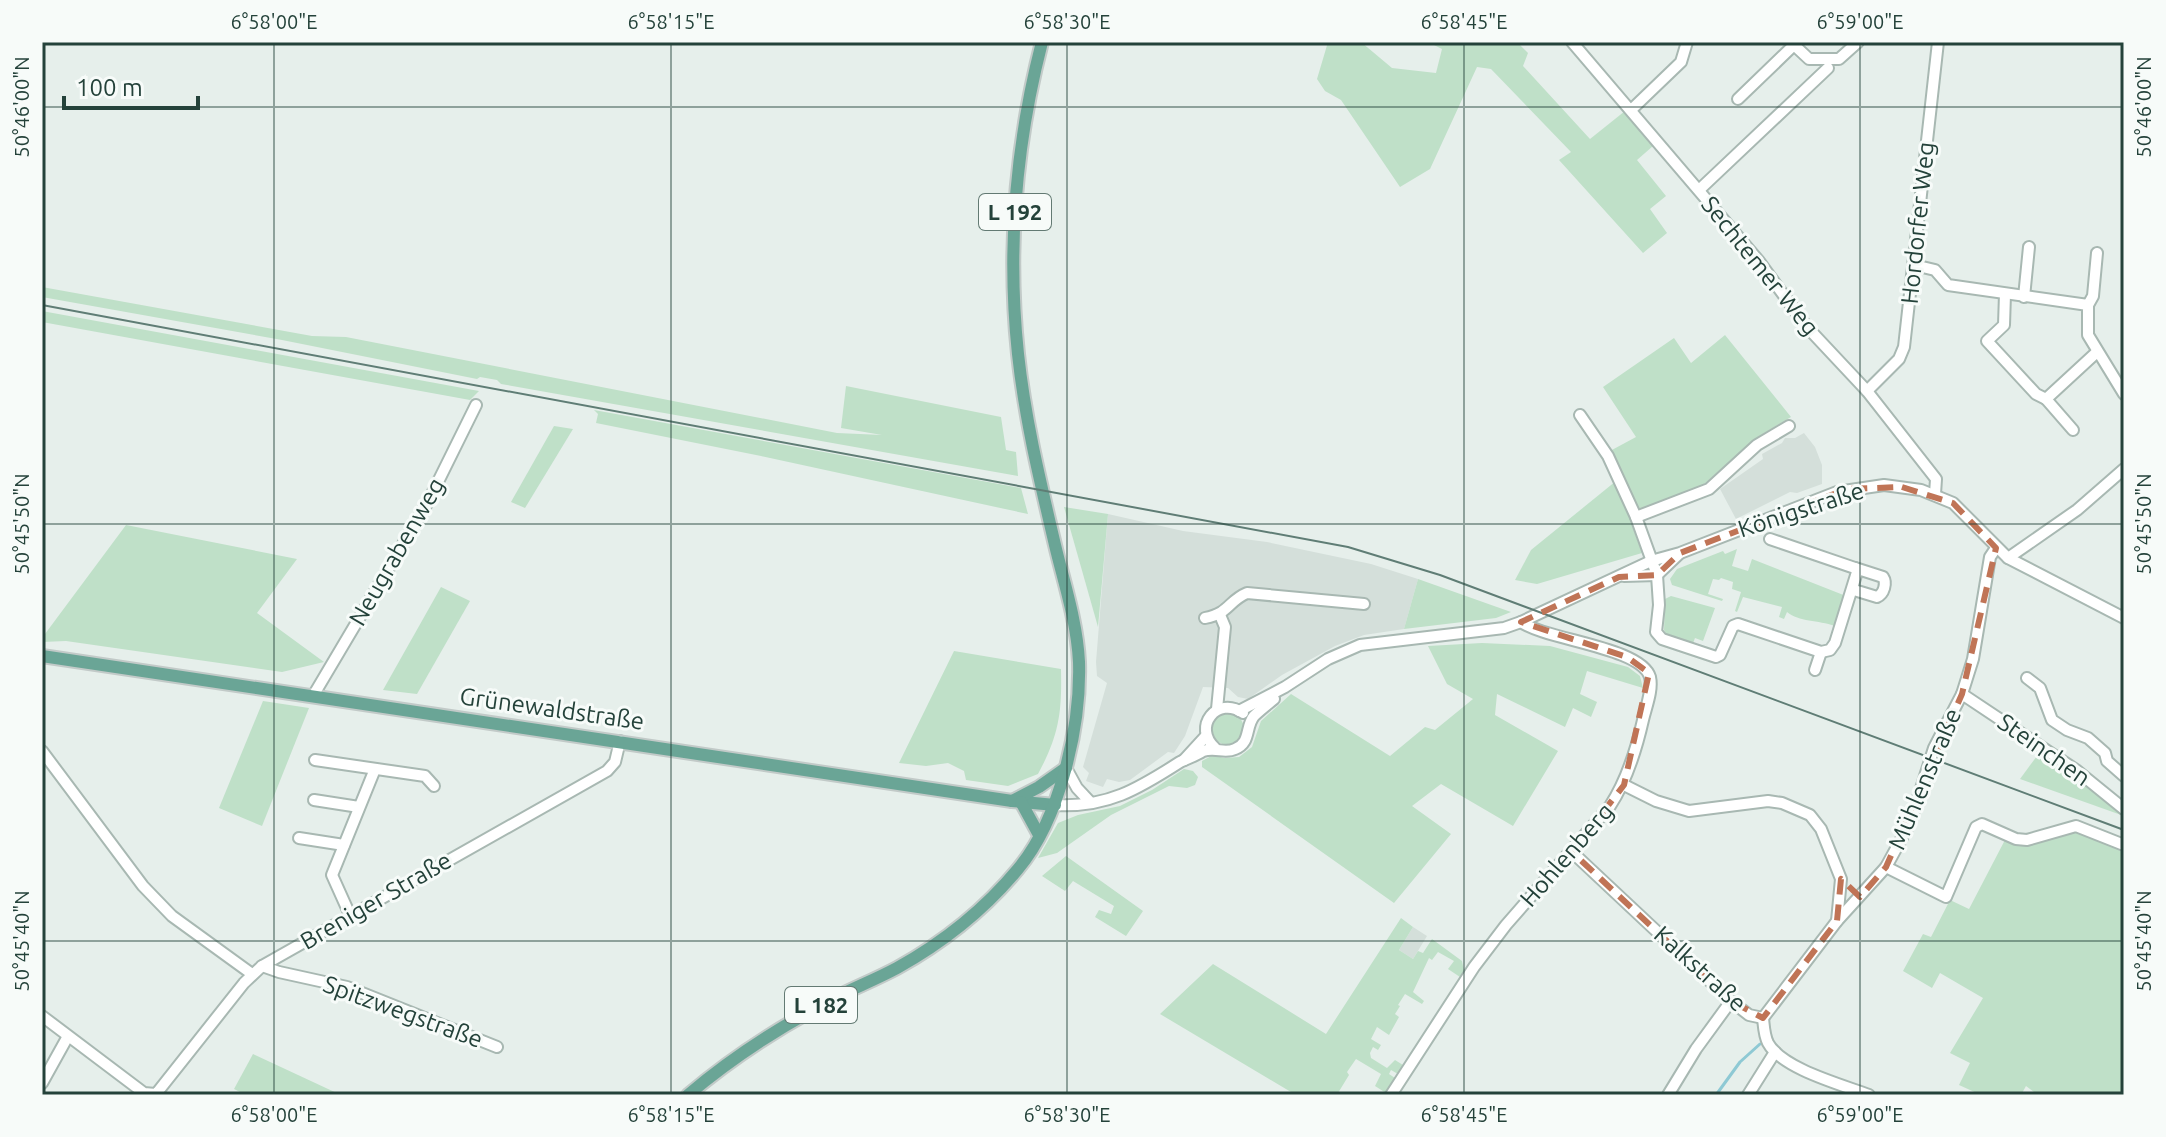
<svg xmlns="http://www.w3.org/2000/svg" width="2166" height="1137" font-family="Ubuntu,sans-serif">
	<style>
		.built { fill: #d4dfda }
		.green { fill: #bfe0c8 }
		.lines { fill: none; stroke-linecap: round; stroke-linejoin: round }
		.stream { stroke: #8ec9d4; stroke-width: 3 }
		.minor-casing { stroke: #a8b8b2; stroke-width: 14 }
		.major-casing { stroke: #c2cac8; stroke-width: 16 }
		.minor { stroke: #fff; stroke-width: 10 }
		.major { stroke: #6aa596; stroke-width: 12 }
		.tram { stroke: #5f7d75; stroke-width: 2 }
		.marked { fill: none; stroke: #c07456; stroke-width: 6; stroke-dasharray: 16 10; stroke-linejoin: round }
		.ticks { fill: none; stroke: #24423a; stroke-width: 2; stroke-opacity: 0.45 }
		.labels { text-anchor: middle; stroke-width: 6; stroke-linejoin: round; paint-order: stroke }
		.shield { fill: #f7fbf9; stroke: #637a73; stroke-width: 2 }
		.shield-label { font-size: 22px; font-weight: bold; fill: #24423a }
		.street-label { font-size: 24px; fill: #24423a; stroke: #f7fbf9 }
		.neatline { fill: none; stroke: #24423a; stroke-width: 3 }
		.ticks-label { font-size: 20px; text-anchor: middle; fill: #24423a }
	</style>
	<rect width="100%" height="100%" fill="#e6efeb"/>
	<g class="built">
		<polygon points="1804,433 1815,447 1822,465 1822,484 1797,493 1790,492 1736,519 1720,489 1763,459 1762,454 1782,443 1785,438 1795,438"/>
		<polygon points="1108,514 1183,531 1267,542 1371,564 1418,579 1404,629 1364,635 1335,646 1282,675 1248,699 1238,697 1228,688 1203,687 1185,736 1174,753 1168,752 1130,780 1119,782 1107,779 1103,787 1086,781 1089,773 1083,767 1107,683 1097,676 1096,662"/>
		<polygon points="1413,927 1427,936 1413,959 1399,950"/>
	</g>
	<g class="green">
		<polygon points="1328,42 1361,42 1392,68 1436,73 1442,49 1428,42 1517,42 1528,53 1523,66 1590,139 1625,111 1653,146 1637,160 1666,196 1650,209 1667,233 1643,253 1559,160 1571,152 1491,69 1477,67 1430,169 1400,187 1341,100 1325,91 1317,79"/>
		<polygon points="42,287 312,336 346,337 837,433 882,435 841,428 846,386 1001,417 1006,450 1016,452 1018,476 501,384 497,380 480,377 477,379 282,340 42,297"/>
		<polygon points="42,311 479,391 470,400 42,322"/>
		<polygon points="1725,335 1791,417 1756,438 1702,486 1638,510 1610,451 1636,437 1603,387 1674,338 1691,363"/>
		<polygon points="594,410 1021,488 1028,514 761,456 596,423 598,414"/>
		<polygon points="554,426 573,429 525,508 511,502"/>
		<polygon points="1616,481 1642,553 1537,584 1515,580 1531,550"/>
		<polygon points="1064,507 1108,514 1098,627"/>
		<polygon points="126,525 297,559 257,613 324,662 282,672 66,641 42,642 42,638"/>
		<path d="M1737,549L1732,566L1748,571L1752,559L1846,596L1835,626C1818,620 1799,622 1787,612L1784,619L1779,617L1782,607L1743,597L1737,612L1735,611L1741,592L1732,589L1733,582L1721,578L1719,580L1713,579L1708,594L1723,599L1722,601L1672,585L1670,579L1677,569L1723,551L1725,554Z"/>
		<polygon points="1418,579 1511,612 1496,618 1404,629"/>
		<polygon points="441,587 470,601 417,694 383,690"/>
		<polygon points="1671,596 1715,608 1703,641 1695,638 1692,646 1666,634 1664,630 1665,599"/>
		<polygon points="1482,643 1550,646 1628,667 1640,676 1643,688 1587,671 1580,694 1597,702 1591,717 1573,708 1565,727 1497,694 1495,715 1558,751 1513,826 1441,784 1412,806 1451,834 1394,903 1202,767 1202,761 1213,755 1224,758 1239,757 1252,747 1261,721 1291,694 1390,756 1425,727 1435,730 1473,699 1447,684 1428,646"/>
		<path d="M954,651L1061,669C1062,713 1059,735 1038,774L1008,786L966,780L964,771L948,763L926,766L899,763Z"/>
		<polygon points="263,701 309,708 262,826 219,808"/>
		<circle cx="1228" cy="729" r="16"/>
		<polygon points="2042,749 2124,813 2124,816 2020,779"/>
		<polygon points="1184,769 1193,771 1198,777 1195,785 1187,788 1169,786 1111,815 1057,853 1038,858 1058,823 1078,815 1120,806 1152,790"/>
		<path d="M2078,831L2124,848V1095H2038L2026,1086L2021,1095H1981L1959,1085L1970,1063L1950,1053L1983,998L1940,973L1932,988L1903,971L1923,934L1931,937L1950,900L1969,909L2006,838C2032,847 2053,838 2078,831Z"/>
		<polygon points="1066,856 1143,911 1126,936 1095,917 1099,910 1111,914 1114,906 1073,881 1065,891 1042,876"/>
		<polygon points="1401,918 1413,927 1399,950 1413,959 1418,951 1423,953 1432,939 1462,961 1464,971 1460,977 1448,969 1454,961 1438,952 1432,960 1429,958 1413,992 1424,1001 1422,1004 1405,994 1398,1005 1400,1006 1395,1014 1399,1017 1389,1035 1377,1027 1371,1039 1381,1045 1378,1050 1373,1047 1370,1053 1371,1058 1387,1068 1395,1060 1403,1065 1398,1074 1391,1070 1389,1074 1395,1078 1386,1093 1375,1086 1381,1074 1356,1059 1347,1072 1349,1075 1338,1093 1339,1095 1296,1095 1160,1014 1213,964 1326,1034"/>
		<polygon points="253,1054 341,1095 246,1095 234,1089"/>
	</g>
	<g class="lines">
		<polyline class="stream" points="1716,1095 1740,1062 1760,1044"/>
		<g class="minor-casing">
			<g id="minor">
				<polyline points="1572,42 1758,260 1807,327 1867,391 1936,479 1935,494"/>
				<polyline points="1738,99 1794,45 1809,59 1839,59 1858,42"/>
				<polyline points="1631,110 1681,62 1687,42"/>
				<polyline points="1699,190 1828,68"/>
				<polyline points="1914,265 1935,270 1948,285 2088,305 2088,335 2124,394"/>
				<polyline points="2005,294 2004,325 1987,341 2036,394 2046,399 2097,352"/>
				<polyline points="2024,297 2029,247"/>
				<polyline points="2088,305 2093,296 2097,253"/>
				<polyline points="1867,391 1899,359 1904,347 1938,42"/>
				<polyline points="2046,399 2073,430"/>
				<polyline points="1580,415 1608,456 1636,517 1657,575 1659,605 1656,632 1662,639 1716,657 1720,655 1733,626 1738,624 1821,652 1830,650 1835,643 1857,572 1855,568 1770,539"/>
				<polyline points="1636,517 1709,489 1757,445 1789,426"/>
				<polyline points="2008,558 2077,510 2124,469"/>
				<polyline points="1624,576 1657,575 1679,554"/>
				<path d="M1854,590L1877,597C1884,594 1887,583 1883,577L1855,568"/>
				<path d="M1205,618C1230,613 1228,601 1247,593L1364,604"/>
				<polyline points="1815,670 1821,652"/>
				<polyline points="2027,678 2040,688 2052,720 2067,730 2088,738 2105,753 2107,761 2124,776"/>
				<polyline points="1962,694 2076,770 2124,809"/>
				<polyline points="313,696 428,502 476,405"/>
				<polyline points="1217,709 1225,627 1220,615"/>
				<polyline points="1239,711 1285,687 1328,659 1360,645 1504,628 1521,622 1651,561 1680,553 1837,492 1884,485 1921,490 1953,503 2008,558 2124,618"/>
				<path d="M1215,748C1192,727 1217,695 1243,713"/>
				<polyline points="42,751 143,886 172,916 252,974"/>
				<polyline points="315,760 425,776 434,786"/>
				<polyline points="1184,760 1206,736"/>
				<polyline points="1066,768 1077,788 1091,803"/>
				<polyline points="1624,785 1656,801 1689,811 1768,801 1782,803 1810,815 1821,829 1841,879 1837,921"/>
				<polyline points="314,800 359,807"/>
				<path d="M1055,805C1107,808 1138,789 1180,762C1188,758 1195,756 1203,751C1216,747 1225,754 1235,749C1251,743 1245,727 1254,716C1260,710 1268,704 1274,699"/>
				<polyline points="299,838 344,845"/>
				<polyline points="1572,852 1731,1001 1749,1015 1763,1018"/>
				<polyline points="1886,867 1946,897 1976,827 1982,824 2016,839 2027,840 2076,826 2124,845"/>
				<polyline points="350,915 332,875 375,769"/>
				<polyline points="262,966 279,972 347,987 497,1047"/>
				<polyline points="42,1016 144,1093 156,1094 244,983 262,966 607,771 615,762 620,741"/>
				<polyline points="1763,1018 1837,921 1886,867 1910,823 1934,748 1962,694 1973,659 1990,557 1996,548"/>
				<path d="M1763,1018C1764,1027 1764,1035 1768,1043C1782,1069 1843,1085 1869,1095"/>
				<polyline points="42,1083 67,1038"/>
				<path d="M1391,1095L1474,967L1506,925L1610,806C1627,780 1636,751 1643,720C1646,707 1653,690 1650,677C1641,647 1546,640 1521,622"/>
				<polyline points="1668,1095 1696,1049 1731,1001"/>
				<polyline points="1748,1095 1775,1052"/>
			</g>
		</g>
		<g class="major-casing">
			<g id="major">
				<polyline points="42,656 1012,801 1055,805"/>
				<polyline points="1012,801 1039,787 1066,768"/>
				<polyline points="1021,802 1039,835"/>
				<path d="M688,1095C728,1061 772,1032 818,1007C843,992 871,982 897,968C942,943 985,909 1018,869C1060,819 1081,726 1079,662C1077,622 1064,583 1055,545C1040,481 1025,419 1018,354C1007,250 1016,143 1042,42"/>
			</g>
		</g>
		<use href="#minor" class="minor"/>
		<use href="#major" class="major"/>
		<polyline class="tram" points="42,305 1348,547 1440,575 2124,830"/>
	</g>
	<path class="marked" d="M1902,487L1953,503L1996,548L1962,694L1886,867L1860,897L1841,879L1837,921L1763,1018L1731,1001L1572,852L1624,785L1649,673L1627,657L1521,622L1619,577L1657,575L1680,553L1847,489Z"/>
	<path class="ticks" d="M274,42V1095M671,42V1095M1067,42V1095M1464,42V1095M1860,42V1095M42,107H2124M42,524H2124M42,941H2124"/>
	<g class="labels">
		<g class="shield">
			<rect x="979" y="194" width="72" height="36" rx="6"/>
			<rect x="785" y="987" width="72" height="36" rx="6"/>
		</g>
		<g class="shield-label">
			<text x="1015" y="220">L 192</text>
			<text x="821" y="1013">L 182</text>
		</g>
		<g class="street-label">
			<text transform="translate(1918 223) rotate(-84)" y="8">Hordorfer Weg</text>
			<text transform="translate(1760 266) rotate(51)" y="8">Sechtemer Weg</text>
			<text transform="translate(1801 510) rotate(-18)" y="8">Königstraße</text>
			<text transform="translate(397 552) rotate(-60)" y="8">Neugrabenweg</text>
			<text transform="translate(552 709) rotate(8)" y="8">Grünewaldstraße</text>
			<text transform="translate(2044 750) rotate(35)" y="8">Steinchen</text>
			<text transform="translate(1925 779) rotate(-67)" y="8">Mühlenstraße</text>
			<text transform="translate(1567 855) rotate(-49)" y="8">Hohlenberg</text>
			<text transform="translate(376 901) rotate(-30)" y="8">Breniger Straße</text>
			<text transform="translate(1700 969) rotate(42)" y="8">Kalkstraße</text>
			<text transform="translate(403 1012) rotate(20)" y="8">Spitzwegstraße</text>
		</g>
	</g>
	<rect width="2166" height="1137" fill="none" stroke="#f7fbf9" stroke-width="88"/>
	<path d="M64 96v12h134v-12" fill="none" stroke="#24423a" stroke-width="4"/>
	<text x="76" y="96" font-size="24" fill="#24423a" stroke="#f7fbf9" stroke-width="6" paint-order="stroke">100 m</text>
	<rect x="44" y="44" width="2078" height="1049" class="neatline"/>
	<g class="ticks-label">
		<text x="274" y="29">6°58'00"E</text>
		<text x="671" y="29">6°58'15"E</text>
		<text x="1067" y="29">6°58'30"E</text>
		<text x="1464" y="29">6°58'45"E</text>
		<text x="1860" y="29">6°59'00"E</text>
		<text transform="translate(22 107) rotate(-90)" y="7">50°46'00"N</text>
		<text transform="translate(2144 107) rotate(-90)" y="7">50°46'00"N</text>
		<text transform="translate(22 524) rotate(-90)" y="7">50°45'50"N</text>
		<text transform="translate(2144 524) rotate(-90)" y="7">50°45'50"N</text>
		<text transform="translate(22 941) rotate(-90)" y="7">50°45'40"N</text>
		<text transform="translate(2144 941) rotate(-90)" y="7">50°45'40"N</text>
		<text x="274" y="1122">6°58'00"E</text>
		<text x="671" y="1122">6°58'15"E</text>
		<text x="1067" y="1122">6°58'30"E</text>
		<text x="1464" y="1122">6°58'45"E</text>
		<text x="1860" y="1122">6°59'00"E</text>
	</g>
</svg>
